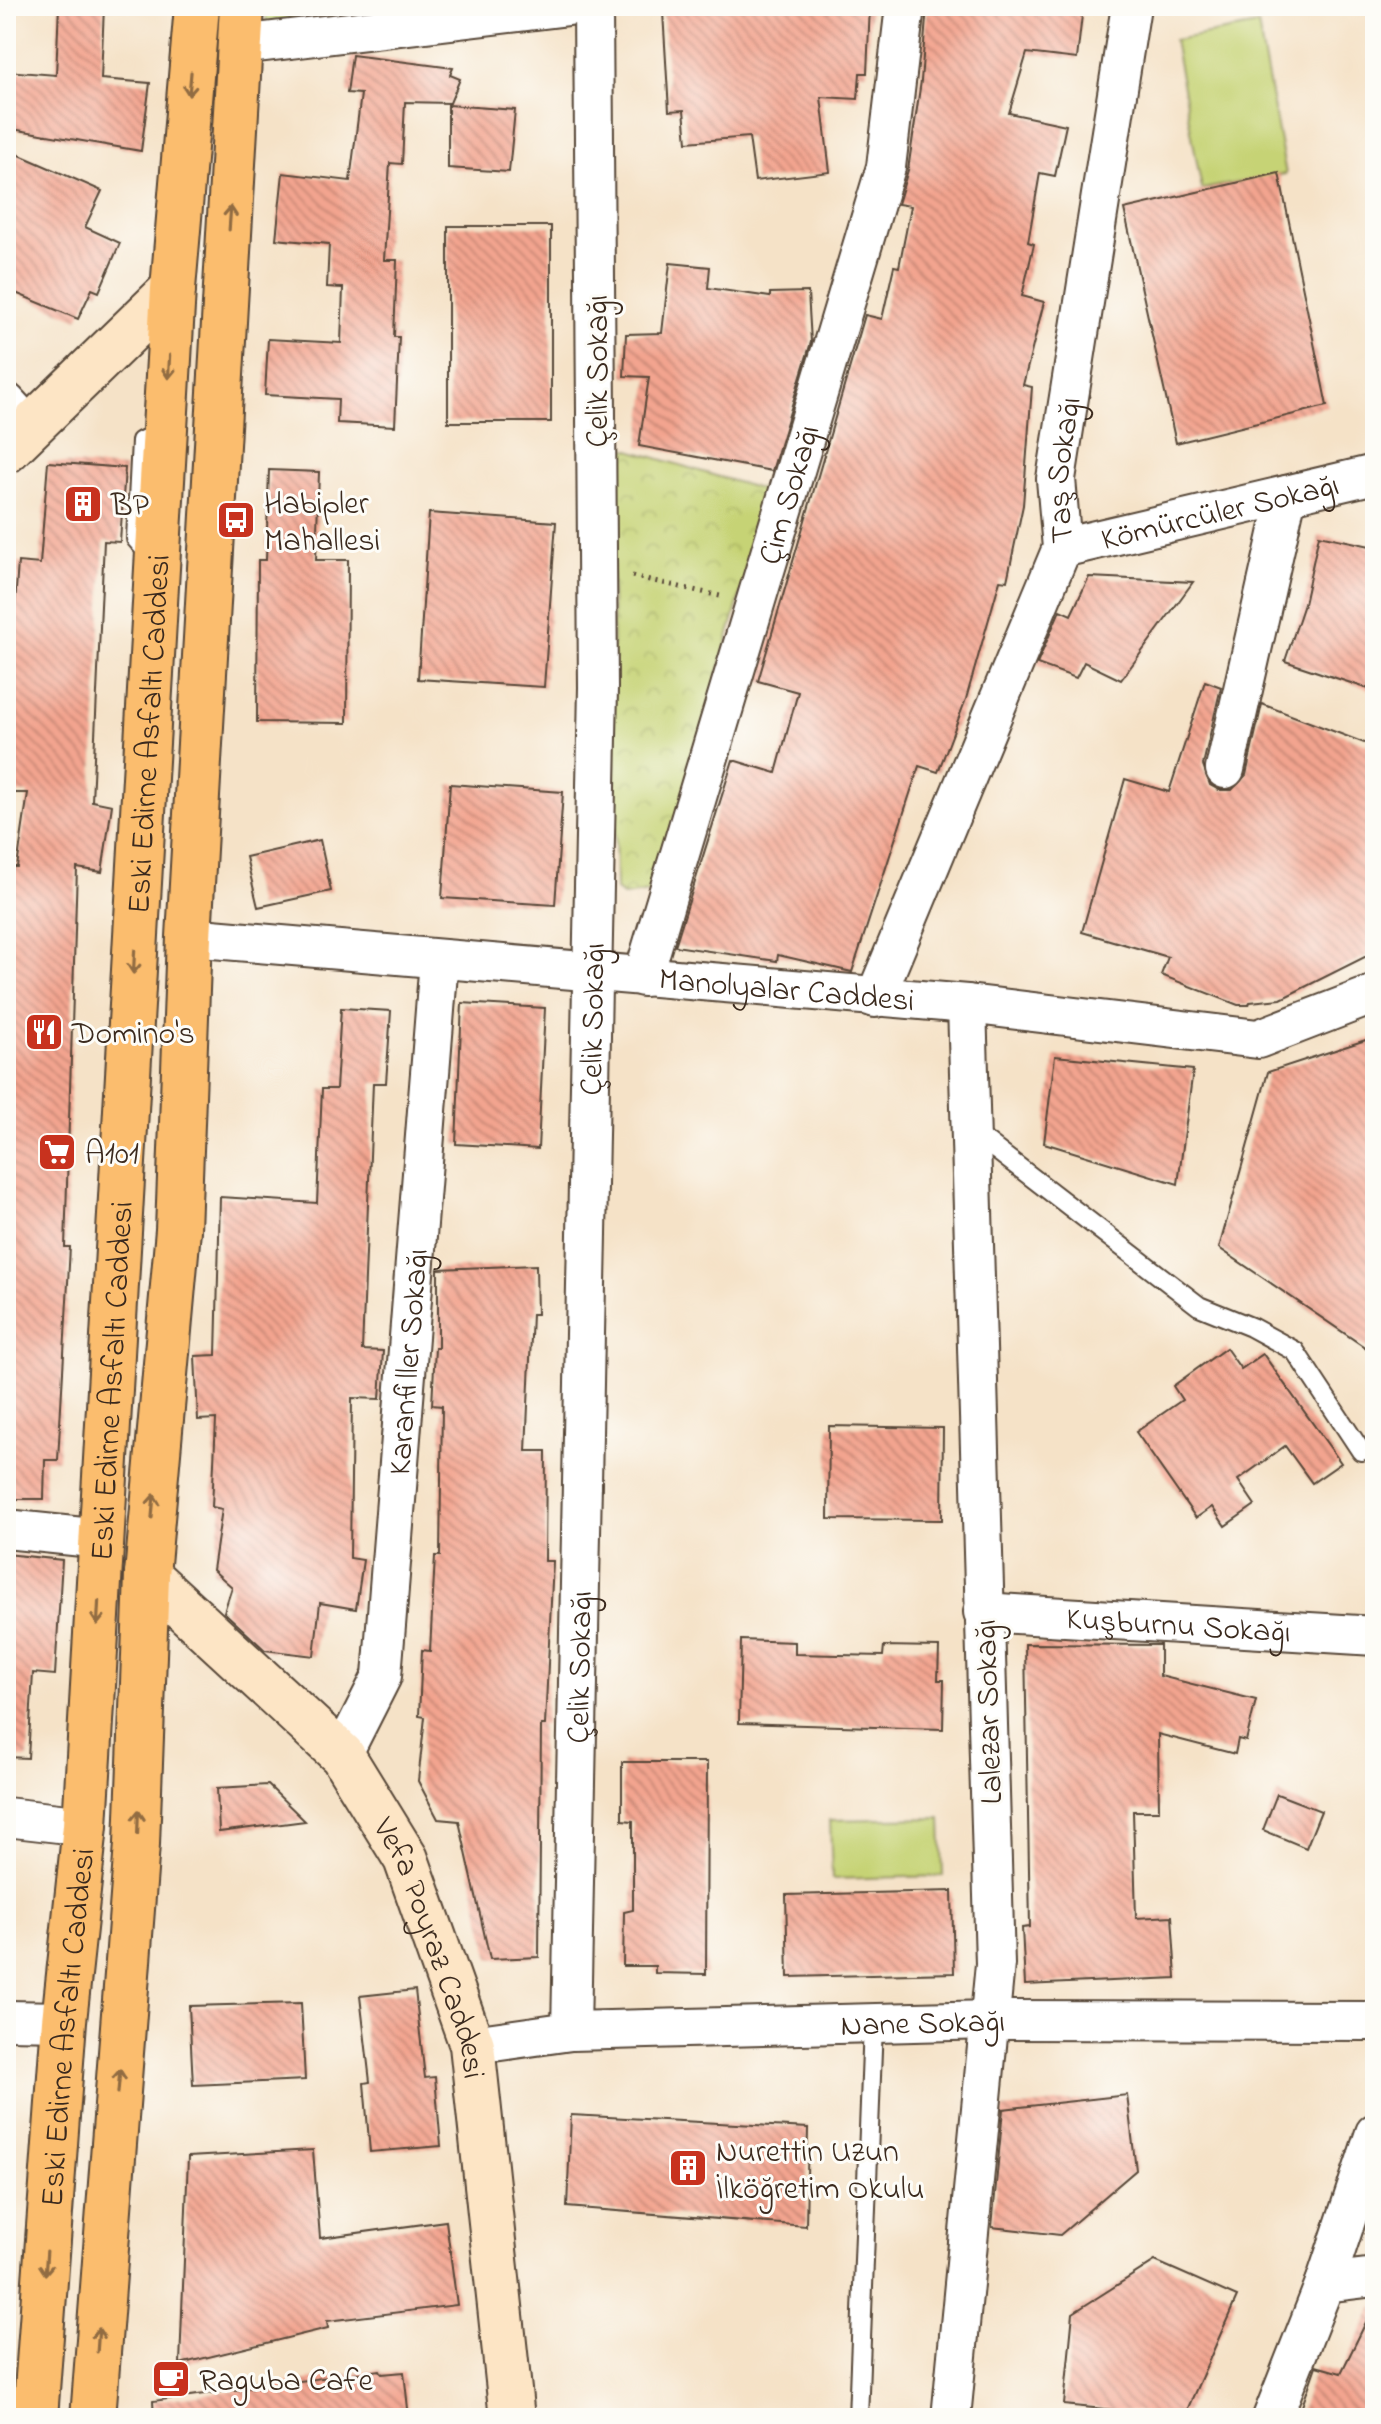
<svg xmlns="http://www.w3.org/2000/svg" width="1381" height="2424" font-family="'Indie Flower',sans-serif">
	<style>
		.grass { fill: url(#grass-dots); stroke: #807e49; stroke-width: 2 }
		.park { fill: url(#park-crowns); stroke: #807e49; stroke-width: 2 }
		.garden { fill: #c6d374; stroke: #807e49; stroke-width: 2 }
		.building { fill: url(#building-back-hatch) }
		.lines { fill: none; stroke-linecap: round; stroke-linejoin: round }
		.lane-casing { stroke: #574637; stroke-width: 22 }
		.street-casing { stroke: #574637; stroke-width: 42 }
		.secondary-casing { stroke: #574637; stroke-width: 48 }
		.primary-casing { stroke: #574637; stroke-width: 48 }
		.path { stroke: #574637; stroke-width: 5; stroke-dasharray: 2 6; stroke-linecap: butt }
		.lane { stroke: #fff; stroke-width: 18 }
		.street { stroke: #fff; stroke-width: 38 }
		.secondary { stroke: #fde5c5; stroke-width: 44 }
		.primary { stroke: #fbbd6e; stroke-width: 44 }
		.oneway { stroke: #916c42 }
		.labels { text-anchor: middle; stroke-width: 6; stroke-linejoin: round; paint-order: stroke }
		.street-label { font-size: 32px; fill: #3b2a1e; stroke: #fdfcf7 }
		.poi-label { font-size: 32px; fill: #3b2a1e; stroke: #fdfcf7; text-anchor: start }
	</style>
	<defs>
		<pattern id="grass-dots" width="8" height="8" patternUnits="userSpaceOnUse" patternTransform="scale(2)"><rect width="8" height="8" fill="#c6d374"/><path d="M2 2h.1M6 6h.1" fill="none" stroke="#abb564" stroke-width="1.8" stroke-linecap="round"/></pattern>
		<pattern id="park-crowns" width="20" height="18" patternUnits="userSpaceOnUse" patternTransform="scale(2)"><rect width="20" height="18" fill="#c6d374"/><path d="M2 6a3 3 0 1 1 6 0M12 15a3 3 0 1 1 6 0" fill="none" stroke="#abb564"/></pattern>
		<pattern id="building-back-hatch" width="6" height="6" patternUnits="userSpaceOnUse" patternTransform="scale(2)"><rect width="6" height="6" fill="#f3a48f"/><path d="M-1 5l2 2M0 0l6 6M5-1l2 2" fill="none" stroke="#c68674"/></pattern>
	</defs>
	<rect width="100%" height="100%" fill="#fdfcf7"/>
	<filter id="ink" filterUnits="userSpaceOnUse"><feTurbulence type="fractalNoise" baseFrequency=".0125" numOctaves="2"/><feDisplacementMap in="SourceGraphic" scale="16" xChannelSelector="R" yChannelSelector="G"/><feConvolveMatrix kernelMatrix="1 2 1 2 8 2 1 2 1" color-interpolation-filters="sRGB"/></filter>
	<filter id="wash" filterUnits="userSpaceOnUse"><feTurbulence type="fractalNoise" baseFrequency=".006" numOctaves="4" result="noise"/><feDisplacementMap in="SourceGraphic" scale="32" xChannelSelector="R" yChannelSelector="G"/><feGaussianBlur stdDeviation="1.8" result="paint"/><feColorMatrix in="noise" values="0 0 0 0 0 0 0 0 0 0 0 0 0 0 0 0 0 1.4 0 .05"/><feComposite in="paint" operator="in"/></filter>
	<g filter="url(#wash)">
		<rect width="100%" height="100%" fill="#f5e2c7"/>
		<polygon class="grass" points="266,6 347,6 347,9 266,23"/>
		<polygon class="park" points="610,444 769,492 657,891 624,896 616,890"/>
		<g class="garden">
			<polygon points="1258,25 1286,174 1202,189 1174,40"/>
			<polygon points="941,1818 943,1876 832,1879 830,1820"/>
		</g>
		<g id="blocks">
			<g class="building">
				<polygon points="59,6 104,6 101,79 150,83 141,151 6,128 6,71 56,75"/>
				<polygon points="724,6 870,6 867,73 860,73 858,99 821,97 830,172 755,181 749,137 687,142 684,110 669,111 663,12"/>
				<polygon points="927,6 1031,6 1031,10 1082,15 1077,59 1027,53 1009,113 1066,125 1055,176 1040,173 1028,242 1034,244 1022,296 1044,302 1023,385 1032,387 1023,505 1007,581 1000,580 966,699 938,772 919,766 852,972 778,955 777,961 675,946 733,760 776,773 798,692 758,681 865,315 882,319 894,266 899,267 911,206 898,204 908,170 921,81"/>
				<polygon points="352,55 453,68 450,75 460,79 450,103 405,102 402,164 390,163 384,260 397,260 394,337 399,337 395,426 337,423 338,399 265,395 268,339 341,343 343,288 327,287 329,244 276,239 283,173 350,181 361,94 347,93"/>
				<polygon points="448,105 515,110 509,172 448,168"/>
				<polygon points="6,149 102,191 85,227 120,243 99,292 92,289 78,319 6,289"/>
				<polygon points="1279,173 1327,406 1176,443 1124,209"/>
				<rect x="448" y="226" width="103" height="196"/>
				<polygon points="670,263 710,267 708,288 770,297 770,293 808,292 811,342 772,471 639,446 649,377 624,376 626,334 662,333"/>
				<polygon points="48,462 125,468 120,542 104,541 92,801 112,805 102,872 77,868 65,1247 70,1247 58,1460 45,1460 44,1499 6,1499 6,867 17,867 28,793 6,793 6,647 12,647 18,562 40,564"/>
				<polygon points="269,470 319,472 316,560 348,560 347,723 257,722 258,560 266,560"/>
				<polygon points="429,513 556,522 544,687 418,679"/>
				<polygon points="1319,535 1375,547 1375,691 1285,661 1304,604"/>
				<polygon points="1089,577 1193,582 1121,680 1084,662 1076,678 1037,664 1060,610 1071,615"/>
				<polygon points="1205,681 1221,687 1203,765 1210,785 1219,790 1232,790 1246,775 1262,704 1375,747 1375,952 1281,999 1250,1002 1249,1005 1238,1005 1161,975 1168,957 1082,932 1125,779 1169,792"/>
				<polygon points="450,784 563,792 555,905 442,898"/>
				<polygon points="320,840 331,891 258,907 246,857"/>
				<polygon points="462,1003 545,1008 538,1149 456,1144"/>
				<polygon points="341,1008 391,1011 386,1083 373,1083 362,1350 383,1351 380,1399 352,1398 350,1558 363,1560 356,1609 320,1603 314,1656 265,1650 224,1612 232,1587 213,1570 222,1509 212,1507 216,1419 198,1420 195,1356 216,1355 220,1197 317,1203 322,1089 336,1089"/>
				<polygon points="1375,1037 1375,1354 1219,1248 1268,1072"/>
				<polygon points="1055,1056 1193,1070 1178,1184 1044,1143"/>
				<polygon points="536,1265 537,1314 532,1314 526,1451 546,1451 545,1561 553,1561 545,1725 541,1725 539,1957 490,1959 459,1821 438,1819 418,1781 425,1717 419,1716 422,1650 430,1651 435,1556 440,1556 442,1406 432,1405 435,1348 438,1348 438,1269"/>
				<polygon points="1226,1348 1241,1369 1263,1354 1341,1463 1312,1483 1285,1446 1238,1480 1255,1505 1225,1526 1212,1507 1196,1518 1136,1432 1182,1400 1173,1386"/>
				<polygon points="829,1426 943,1428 942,1520 828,1519"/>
				<polygon points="6,1554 62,1560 55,1675 33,1673 28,1758 6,1757"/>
				<polygon points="741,1640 795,1642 795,1654 883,1656 884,1646 939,1647 938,1680 944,1680 943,1729 739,1723"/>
				<polygon points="1025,1644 1160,1645 1160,1676 1256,1700 1246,1741 1238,1739 1235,1754 1158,1734 1159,1811 1133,1811 1136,1918 1172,1916 1176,1978 1025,1985 1022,1928 1030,1927"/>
				<polygon points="622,1762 707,1762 706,1974 655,1973 655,1966 623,1966 624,1912 633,1910 633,1821 622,1820"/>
				<polygon points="268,1785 305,1821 219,1832 217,1788"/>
				<polygon points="1277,1794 1321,1811 1306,1848 1263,1830"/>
				<polygon points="952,1891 954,1973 788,1977 786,1895"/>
				<polygon points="415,1990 425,2078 435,2077 441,2146 370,2152 364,2083 370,2082 360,1996"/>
				<polygon points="301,2003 305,2080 193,2085 189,2006"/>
				<polygon points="1127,2095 1136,2170 1060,2235 992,2227 1003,2109"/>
				<polygon points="571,2115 808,2128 806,2226 567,2207"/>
				<polygon points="313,2150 320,2238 446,2221 457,2305 327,2321 328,2328 180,2364 188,2157"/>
				<polygon points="1155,2261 1237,2297 1184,2417 1064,2405 1073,2313"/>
				<polygon points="1375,2304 1375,2418 1298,2418 1316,2366 1341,2373"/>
				<polygon points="380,2370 382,2374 404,2372 409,2418 154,2418 153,2401"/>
			</g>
		</g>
	</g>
	<g filter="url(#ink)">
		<use href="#blocks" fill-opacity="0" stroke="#574637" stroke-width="2"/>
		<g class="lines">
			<g class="lane-casing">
				<g id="lane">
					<polyline points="151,556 136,539 141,441 164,430"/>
					<polyline points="973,1132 1199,1306 1251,1327 1295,1351 1361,1451"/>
					<polyline points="858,2418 873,2024"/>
				</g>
			</g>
			<g class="street-casing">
				<g id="street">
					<polyline points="239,45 569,6"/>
					<polyline points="6,402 28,426"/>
					<path id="s1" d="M1062,548L1375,474"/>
					<polyline points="1225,769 1287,495"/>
					<path id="s2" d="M189,937L967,1004L1258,1039L1375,994"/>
					<path id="s3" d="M643,977L886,167L905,6"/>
					<path id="s4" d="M875,998L1062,548L1056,479L1131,6"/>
					<polyline points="6,1529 102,1539"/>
					<path id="s5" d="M983,1612L1375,1636"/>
					<path id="s6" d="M342,1755L382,1676L439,960"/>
					<polyline points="6,1817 85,1826"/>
					<polyline points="6,2020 64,2021"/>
					<path id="s7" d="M571,2031L598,687L593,6"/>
					<path id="s8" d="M472,2045L571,2031L990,2020L1375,2021"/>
					<polyline points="1325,2283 1375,2277"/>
					<polyline points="951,2418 995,1964 967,1004"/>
					<polyline points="1272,2418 1325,2283 1375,2133"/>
				</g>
			</g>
			<g class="secondary-casing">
				<g id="secondary">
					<polyline points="6,451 173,289"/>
					<path id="s9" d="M147,1575L342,1755L406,1859L472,2045L512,2418"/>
				</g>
			</g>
			<g class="primary-casing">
				<g id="primary">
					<path id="s10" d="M35,2418L64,2021L85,1826L173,289L197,6"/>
					<polyline points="93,2418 137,1844 147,1575 178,1230 189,937 242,6"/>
				</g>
			</g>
			<polyline class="path" points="632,576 720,596"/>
			<use href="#lane" class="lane"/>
			<use href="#street" class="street"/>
			<use href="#secondary" class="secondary"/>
			<use href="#primary" class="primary"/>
		</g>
		<defs><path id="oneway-shaft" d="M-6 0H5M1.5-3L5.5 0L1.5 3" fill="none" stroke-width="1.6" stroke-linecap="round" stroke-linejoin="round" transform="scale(2)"/></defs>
		<g class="oneway">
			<use href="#oneway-shaft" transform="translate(190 84) rotate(95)"/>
			<use href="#oneway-shaft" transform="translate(230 218) rotate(-86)"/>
			<use href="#oneway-shaft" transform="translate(169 367) rotate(93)"/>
			<use href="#oneway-shaft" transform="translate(134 962) rotate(93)"/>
			<use href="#oneway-shaft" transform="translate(153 1506) rotate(-85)"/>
			<use href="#oneway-shaft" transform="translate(98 1613) rotate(93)"/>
			<use href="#oneway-shaft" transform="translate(138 1822) rotate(-88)"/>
			<use href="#oneway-shaft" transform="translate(119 2081) rotate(-85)"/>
			<use href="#oneway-shaft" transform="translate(46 2263) rotate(94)"/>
			<use href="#oneway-shaft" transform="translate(98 2340) rotate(-86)"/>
		</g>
	</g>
	<defs>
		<g id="building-square" transform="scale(2)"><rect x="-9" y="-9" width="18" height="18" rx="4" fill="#c8321e" stroke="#fdfcf7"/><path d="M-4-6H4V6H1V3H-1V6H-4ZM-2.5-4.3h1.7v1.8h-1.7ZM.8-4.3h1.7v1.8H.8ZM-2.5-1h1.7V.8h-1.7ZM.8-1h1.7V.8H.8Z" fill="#fff"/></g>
		<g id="bus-square" transform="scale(2)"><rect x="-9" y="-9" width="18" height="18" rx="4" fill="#c8321e" stroke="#fdfcf7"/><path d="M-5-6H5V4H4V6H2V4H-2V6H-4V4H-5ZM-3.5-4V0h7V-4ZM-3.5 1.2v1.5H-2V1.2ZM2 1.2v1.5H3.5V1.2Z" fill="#fff"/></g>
		<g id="restaurant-square" transform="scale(2)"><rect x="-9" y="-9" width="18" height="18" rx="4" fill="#c8321e" stroke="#fdfcf7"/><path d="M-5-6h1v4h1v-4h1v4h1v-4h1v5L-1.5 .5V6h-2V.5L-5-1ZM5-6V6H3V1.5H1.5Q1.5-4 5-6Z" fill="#fff"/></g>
		<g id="supermarket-square" transform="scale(2)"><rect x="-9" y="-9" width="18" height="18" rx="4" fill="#c8321e" stroke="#fdfcf7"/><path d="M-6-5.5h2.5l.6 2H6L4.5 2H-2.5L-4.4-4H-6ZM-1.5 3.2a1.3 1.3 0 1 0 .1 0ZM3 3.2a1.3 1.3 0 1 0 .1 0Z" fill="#fff"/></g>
		<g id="cafe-square" transform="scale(2)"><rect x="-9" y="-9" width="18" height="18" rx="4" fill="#c8321e" stroke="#fdfcf7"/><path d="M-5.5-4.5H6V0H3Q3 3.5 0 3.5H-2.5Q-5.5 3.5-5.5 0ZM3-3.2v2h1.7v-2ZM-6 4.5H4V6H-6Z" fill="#fff"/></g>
	</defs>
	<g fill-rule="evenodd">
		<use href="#building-square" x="83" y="504"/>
		<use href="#bus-square" x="236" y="520"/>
		<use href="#restaurant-square" x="44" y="1032"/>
		<use href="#supermarket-square" x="57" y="1152"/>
		<use href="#building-square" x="688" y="2168"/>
		<use href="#cafe-square" x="171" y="2379"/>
	</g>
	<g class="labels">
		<g class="street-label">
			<text transform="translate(596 371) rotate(-90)" y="11">Çelik Sokağı</text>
			<text dy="11" stroke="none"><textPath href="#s4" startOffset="566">Taş Sokağı</textPath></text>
			<text dy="11" stroke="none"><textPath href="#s3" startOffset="504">Çim Sokağı</textPath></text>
			<text dy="11" stroke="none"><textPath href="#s1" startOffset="162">Kömürcüler Sokağı</textPath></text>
			<text dy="11" stroke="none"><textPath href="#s10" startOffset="1688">Eski Edirne Asfaltı Caddesi</textPath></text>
			<text dy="11" stroke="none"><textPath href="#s2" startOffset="600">Manolyalar Caddesi</textPath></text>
			<text dy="11" stroke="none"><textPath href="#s7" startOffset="1012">Çelik Sokağı</textPath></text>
			<text dy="11" stroke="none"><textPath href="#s6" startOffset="404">Karanfiller Sokağı</textPath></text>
			<text dy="11" stroke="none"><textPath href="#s10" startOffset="1040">Eski Edirne Asfaltı Caddesi</textPath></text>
			<text dy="11" stroke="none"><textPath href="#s5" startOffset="196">Kuşburnu Sokağı</textPath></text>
			<text dy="11" stroke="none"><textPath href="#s7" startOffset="364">Çelik Sokağı</textPath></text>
			<text transform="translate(987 1712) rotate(-92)" y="11">Lalezar Sokağı</text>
			<text dy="11" stroke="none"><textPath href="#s9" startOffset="480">Vefa Poyraz Caddesi</textPath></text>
			<text dy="11" stroke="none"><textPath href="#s8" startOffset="452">Nane Sokağı</textPath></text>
			<text dy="11" stroke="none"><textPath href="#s10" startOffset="392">Eski Edirne Asfaltı Caddesi</textPath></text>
		</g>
		<g class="poi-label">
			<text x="264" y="513">Habipler<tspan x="264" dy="37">Mahallesi</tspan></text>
			<text x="111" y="515">BP</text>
			<text x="72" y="1043">Domino's</text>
			<text x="85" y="1163">A101</text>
			<text x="716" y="2161">Nurettin Uzun<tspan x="716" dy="37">İlköğretim Okulu</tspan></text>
			<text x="199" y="2390">Raguba Cafe</text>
		</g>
	</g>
	<rect width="1381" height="2424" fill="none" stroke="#fdfcf7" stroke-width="32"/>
</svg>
